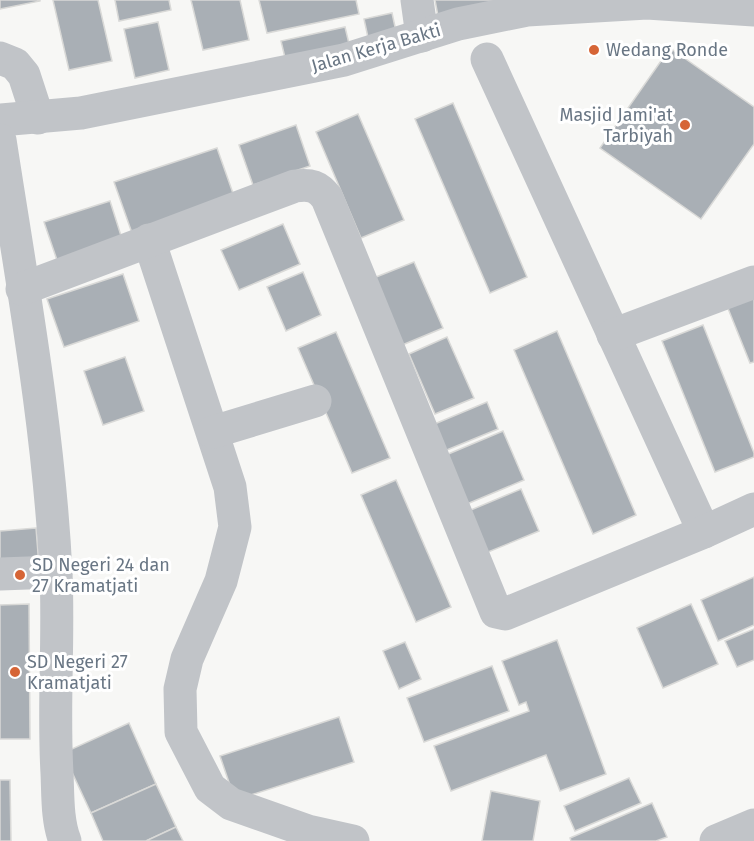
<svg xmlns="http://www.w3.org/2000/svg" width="754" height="841" font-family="'Fira Sans',sans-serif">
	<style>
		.building { fill: #a9afb5; stroke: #d9d9d7; stroke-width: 1.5 }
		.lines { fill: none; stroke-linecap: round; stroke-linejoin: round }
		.minor { stroke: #c1c4c8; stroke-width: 33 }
		.poi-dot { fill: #d66536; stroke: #fff; stroke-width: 2 }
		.labels { text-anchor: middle; stroke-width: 6; stroke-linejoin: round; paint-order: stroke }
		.street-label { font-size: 18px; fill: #697684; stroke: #fff }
		.poi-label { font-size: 18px; fill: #697684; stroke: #fff; text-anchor: start }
	</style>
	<rect width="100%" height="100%" fill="#f7f7f5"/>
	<g class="building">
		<polygon points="0,0 40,0 40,1 0,9"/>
		<polygon points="53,0 98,0 112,61 69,70"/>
		<polygon points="115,0 169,0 171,10 119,21"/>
		<polygon points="191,0 240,0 249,40 203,50"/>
		<polygon points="259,0 356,0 359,14 267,33"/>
		<polygon points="435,0 503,0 438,16"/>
		<polygon points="392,13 397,36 369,42 364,19"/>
		<polygon points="158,22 169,70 135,78 124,29"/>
		<polygon points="345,27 351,52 287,66 281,41"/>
		<polygon points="670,48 754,107 754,144 701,219 600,148"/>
		<polygon points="453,103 527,277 490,293 415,119"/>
		<polygon points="358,114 404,220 361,238 316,132"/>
		<polygon points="296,125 310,166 253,185 239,145"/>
		<polygon points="217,148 235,199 132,233 114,182"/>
		<polygon points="110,201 123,242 58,263 44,222"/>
		<polygon points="283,224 300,264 239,290 221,250"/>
		<polygon points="414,262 443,328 395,348 366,281"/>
		<polygon points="303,272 321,315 286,331 267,287"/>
		<polygon points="123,274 139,321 64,347 47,299"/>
		<polygon points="754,290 754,362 750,363 725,301"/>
		<polygon points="703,325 754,453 754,457 715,472 662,341"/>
		<polygon points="557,331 636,515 593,534 514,350"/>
		<polygon points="336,332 390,458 352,473 298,348"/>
		<polygon points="447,337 474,398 435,414 409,354"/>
		<polygon points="125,357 144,411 103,425 84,371"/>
		<polygon points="487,402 498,429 437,454 425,428"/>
		<polygon points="503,431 524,480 467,504 446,455"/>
		<polygon points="396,480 451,607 416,622 361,495"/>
		<polygon points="521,489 539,531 476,557 459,515"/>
		<polygon points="36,528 39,566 0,569 0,531"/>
		<polygon points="754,577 754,625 718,641 701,600"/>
		<polygon points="29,604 30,739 0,739 0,605"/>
		<polygon points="691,604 718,664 663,688 637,628"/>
		<polygon points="754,629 754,660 737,667 725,641"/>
		<polygon points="557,640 606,774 560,791 546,755 451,791 434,746 529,711 526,702 519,705 502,661"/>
		<polygon points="405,642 421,679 399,689 383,651"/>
		<polygon points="492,666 509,711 424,742 407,698"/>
		<polygon points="339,717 354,762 235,800 220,756"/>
		<polygon points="129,723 156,784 91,813 63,753"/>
		<polygon points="629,778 641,803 575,831 564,806"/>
		<polygon points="0,780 10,780 11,841 0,841"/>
		<polygon points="156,784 176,827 146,841 103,841 91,813"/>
		<polygon points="491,791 540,801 533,841 482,841"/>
		<polygon points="652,803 667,837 656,841 571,841 570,838"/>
		<polygon points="176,827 183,841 146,841"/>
	</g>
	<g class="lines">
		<g class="minor">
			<polyline points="417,0 422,36"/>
			<polyline points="0,58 15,64 24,75 38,118"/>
			<polyline points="487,59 704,532"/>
			<polyline points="0,120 81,113 344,60 458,24 527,10 647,3 754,10"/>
			<path d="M0,140C22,283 49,429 56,573C59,640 53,706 57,773C58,795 57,821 65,841"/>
			<polyline points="149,240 230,487 235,527 221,581 187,659 180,689 181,732 210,788 231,804 308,831 353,841"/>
			<path d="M22,289L295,186C311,184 318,186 327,198L496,612L505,614L704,532L754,509"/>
			<polyline points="613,335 754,282"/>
			<polyline points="213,432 315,401"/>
			<polyline points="0,574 56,572"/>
			<polyline points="716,841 754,825"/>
		</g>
	</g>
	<g class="poi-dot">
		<circle cx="594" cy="50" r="6"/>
		<circle cx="685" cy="125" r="6"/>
		<circle cx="20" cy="575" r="6"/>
		<circle cx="15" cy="672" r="6"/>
	</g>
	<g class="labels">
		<g class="street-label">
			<text transform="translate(376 48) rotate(-16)" y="6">Jalan Kerja Bakti</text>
		</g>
		<g class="poi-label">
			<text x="606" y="56">Wedang Ronde</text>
			<text x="673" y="121" text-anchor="end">Masjid Jami'at<tspan x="673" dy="21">Tarbiyah</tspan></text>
			<text x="32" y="571">SD Negeri 24 dan<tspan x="32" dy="21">27 Kramatjati</tspan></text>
			<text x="27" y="668">SD Negeri 27<tspan x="27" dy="21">Kramatjati</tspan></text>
		</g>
	</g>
</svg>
